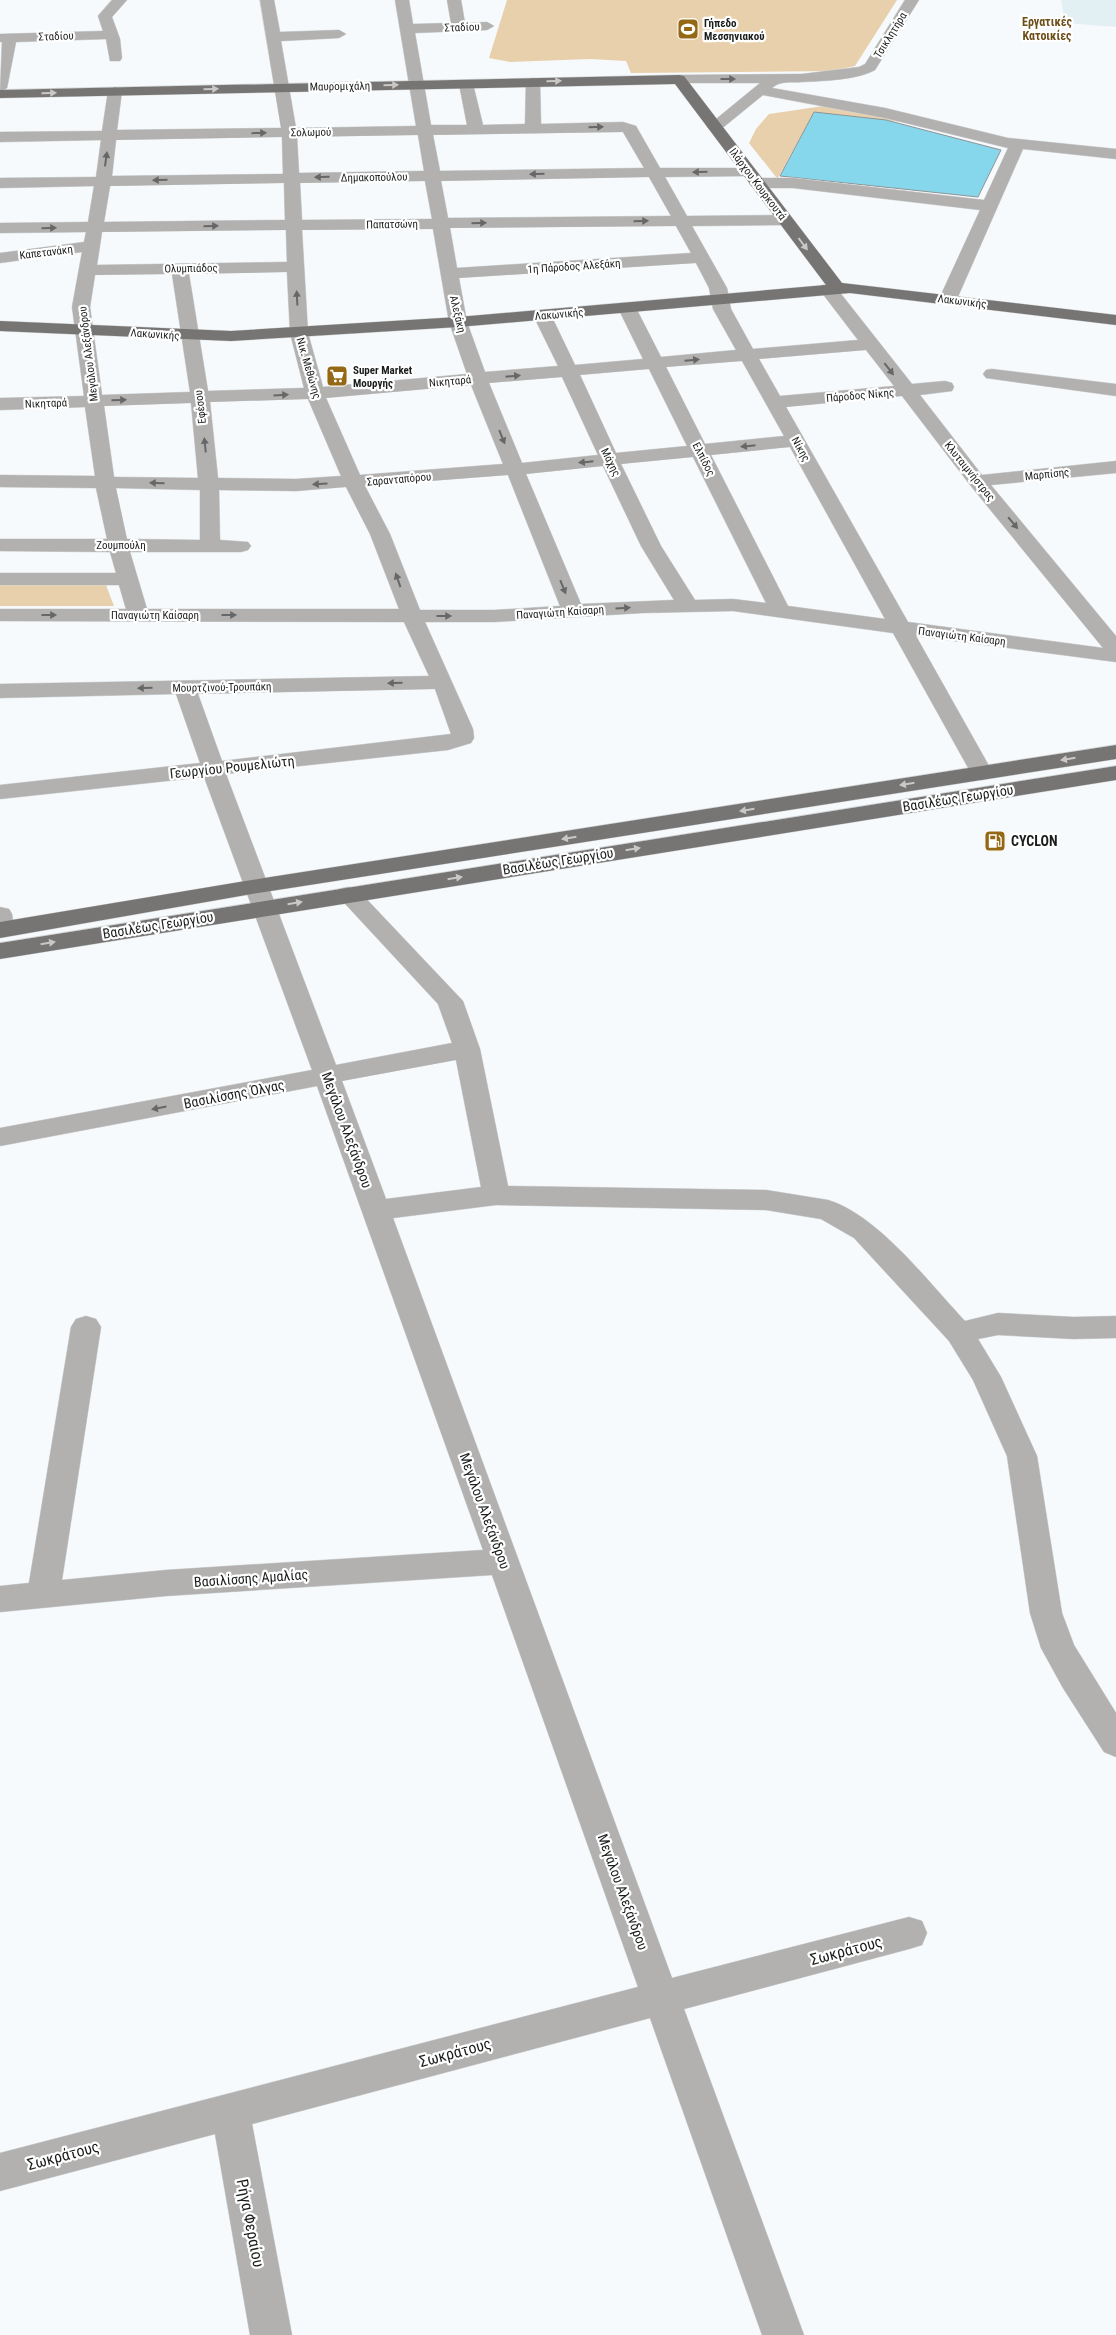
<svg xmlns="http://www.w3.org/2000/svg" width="1116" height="2335" font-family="'Roboto Condensed',sans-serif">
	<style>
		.built { fill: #e2f0f4 }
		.green { fill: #e8d0ac }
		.building { fill: #87d7ec; stroke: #8f9394 }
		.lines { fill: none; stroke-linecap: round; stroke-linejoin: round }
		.minor-casing { stroke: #d3d7d8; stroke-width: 1 }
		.major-casing { stroke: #d3d7d8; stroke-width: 1 }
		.minor { fill: #b2b1b0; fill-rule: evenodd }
		.major { fill: #777573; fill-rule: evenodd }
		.oneway { fill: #666766 }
		.oneway2 { fill: #c9c8c7 }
		.labels { text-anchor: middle; stroke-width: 4.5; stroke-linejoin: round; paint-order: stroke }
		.far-poi-label { font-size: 11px; font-weight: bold; fill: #1b1d1d; stroke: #fff; text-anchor: start }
		.far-street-label { font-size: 11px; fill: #1b1d1d; stroke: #fff }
		.far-neighbourhood-label { font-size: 12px; font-weight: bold; fill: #6d4e19; stroke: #fff }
		.street-label { font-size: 14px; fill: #1b1d1d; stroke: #fff }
		.poi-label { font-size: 14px; font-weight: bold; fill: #1b1d1d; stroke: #fff; text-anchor: start }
		.near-street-label { font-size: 16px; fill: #1b1d1d; stroke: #fff }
	</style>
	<rect width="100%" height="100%" fill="#f6fafc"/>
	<polygon class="built" points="1061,0 1116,0 1116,27 1065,23"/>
	<g class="green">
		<polygon points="507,0 897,0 855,66 831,71 631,73 626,61 590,59 510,62 489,58"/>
		<polygon points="830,105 910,123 814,112 778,178 776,177 749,143 756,129 769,114"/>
		<polygon points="0,584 106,585 114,606 0,606"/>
	</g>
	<polygon class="building" points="814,112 886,120 1001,150 978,197 780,176"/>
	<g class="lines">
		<g class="minor-casing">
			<g id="minor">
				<polygon points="112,0 127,0 112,17 120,39 122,58 120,61 110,61 106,39 16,42 7,88 0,92 2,42 0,42 0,34 103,31 98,16"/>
				<path d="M260,0H274L280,32L339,30L346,34L339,38L281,41L296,128L416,126L395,0H409L413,24L451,23L447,0H461L465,23L487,22L494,26L487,30L415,33L431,125H467L459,84L466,80L473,84L483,125L525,124L526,82L533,78L540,82L541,124L623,122L636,126L660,168H754L756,171L754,174L748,176L665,177L687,216L785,215L791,217L793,220L791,223L785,225L692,226L727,288L731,309L753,349L858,340L819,289L822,285H834L912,384L945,381L952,383L954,387L952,391L920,395L982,475L1116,461V473L991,485L1116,636V662L916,636L993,773L990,778L982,780L974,778L971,773L893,633L733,611L642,613L494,622H425L473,729L474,738L471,743L448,750L226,774L336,1065L452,1043L438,1004L336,894L339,889L348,887L357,889L463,1001L480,1049L508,1186L766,1190L828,1200C878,1215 929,1283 965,1321L998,1313L1074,1317L1116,1316V1338L1074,1339L998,1335L978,1339L1001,1377L1037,1456L1062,1613L1074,1645L1116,1713V1757L1104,1752L1063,1688L1041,1648L1030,1613L1007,1456L973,1380L949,1341L854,1238L821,1219L766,1210L496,1205L393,1218L672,1978L909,1917L922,1921L927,1933L922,1945L909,1949L684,2009L804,2335H762L650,2018L252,2124L292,2335H250L215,2134L0,2191V2153L638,1987L492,1575L166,1596L0,1612V1586L29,1583L71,1327L76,1319L86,1316L96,1319L101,1327L62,1580L166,1570L483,1550L317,1086L0,1146V1128L312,1070L204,777L0,799V785L200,763L176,694L0,698V684L429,676L404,622L0,621V609H126L119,585H0V573H116L110,552L0,551V539H107L96,488L0,487V475L95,476L85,407L0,410V398L84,396L72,307L82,252L0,263V253L84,242L86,232L0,233V223L88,222L94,186L0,188V178L96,177L101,140L0,142V132L102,131L108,91L115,87L122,91L117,130L281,128ZM623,132L644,168L440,171L433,135ZM418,135L424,171L299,173L297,137ZM282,137L283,174L112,176L116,140ZM649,177L671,216L448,218L441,181ZM425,181L432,219L302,220L300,183ZM284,183L285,220L104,222L110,186ZM676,226L691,253L457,268L450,228ZM433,229L449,322L467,374L323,387L308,333L302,230ZM286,230L287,262L97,265L102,232ZM696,263L709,288L713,309L736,350L661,357L636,308L633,304H621L618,308L643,359L575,365L551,315L548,311H536L533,315L558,366L485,372L467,322L459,278ZM287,272L290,333L304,388L208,391L189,274ZM172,274L190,392L102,395L90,307L95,275ZM866,350L894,386L780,396L759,359ZM742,361L784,436L705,444L666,367ZM649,369L687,446L616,453L580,375ZM562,377L598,455L522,463L489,383ZM471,385L503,464L360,475L326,398ZM902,396L970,485L1103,648L908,622L786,407ZM308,399L341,476L296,479L218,478L210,402ZM191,403L198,478L114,477L104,406ZM790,447L885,619L788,606L711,455ZM693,457L766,603L733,599L695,600L661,546L621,464ZM603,466L641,546L674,600L581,604L526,474ZM508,475L560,606L494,610H420L390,534L365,486ZM346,487L370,534L399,609H147L130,552H241L248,550L251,546L248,542L220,540L219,490L296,491ZM116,488L200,490V540L127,539ZM435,689L451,734L222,761L198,694ZM456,1060L481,1187L386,1199L342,1081Z"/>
				<path d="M905,0H919L875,70C858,80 822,81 802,82C791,83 781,80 772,88L885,108L1008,138L1116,149V159L1023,149L957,299L954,303H942L939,299L980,210L793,188H757L751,186L749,183L751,180L757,178H793L984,200L1008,148L885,118L763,95L720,130H710L707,127L710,124L760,83H679L672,79L679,75L802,74L859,67L865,64Z"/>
				<polygon points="992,369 1116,384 1116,396 986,378 983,374 986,370"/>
				<polygon points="0,907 9,909 12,914 14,929 11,934 0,936"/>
			</g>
		</g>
		<g class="major-casing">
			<g id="major">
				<polygon points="679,75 684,76 842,283 1116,315 1116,325 850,293 458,327 231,341 0,331 0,321 231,331 458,317 826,285 675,84 0,98 0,90"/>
				<polygon points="1116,745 1116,759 258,893 0,938 0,922 258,879"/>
				<polygon points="1116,766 1116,780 0,959 0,943"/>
			</g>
		</g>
		<use href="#minor" class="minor"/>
		<use href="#major" class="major"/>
	</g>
	<defs><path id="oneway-solid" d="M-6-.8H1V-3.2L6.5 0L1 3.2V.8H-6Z" transform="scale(1.25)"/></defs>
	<g class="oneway">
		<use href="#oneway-solid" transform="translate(728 79)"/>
		<use href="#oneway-solid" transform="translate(596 127) rotate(-1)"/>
		<use href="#oneway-solid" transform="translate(259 133) rotate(-1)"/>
		<use href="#oneway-solid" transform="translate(106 159) rotate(-82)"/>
		<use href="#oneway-solid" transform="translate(700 172) rotate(179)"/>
		<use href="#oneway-solid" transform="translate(537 174) rotate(179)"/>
		<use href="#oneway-solid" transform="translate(322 177) rotate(179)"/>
		<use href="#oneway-solid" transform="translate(160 180) rotate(179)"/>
		<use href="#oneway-solid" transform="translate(641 221) rotate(-1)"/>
		<use href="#oneway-solid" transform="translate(479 223) rotate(-1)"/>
		<use href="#oneway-solid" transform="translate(211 226) rotate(-1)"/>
		<use href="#oneway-solid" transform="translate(49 228) rotate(-1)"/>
		<use href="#oneway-solid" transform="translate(297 298) rotate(-93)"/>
		<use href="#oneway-solid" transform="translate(692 360) rotate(-5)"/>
		<use href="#oneway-solid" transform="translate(889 369) rotate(52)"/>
		<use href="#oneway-solid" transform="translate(513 376) rotate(-5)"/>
		<use href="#oneway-solid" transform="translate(281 395) rotate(-3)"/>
		<use href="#oneway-solid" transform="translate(119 400) rotate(-1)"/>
		<use href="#oneway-solid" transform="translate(502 437) rotate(68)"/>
		<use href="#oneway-solid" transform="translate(205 445) rotate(-96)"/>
		<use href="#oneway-solid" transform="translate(748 446) rotate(174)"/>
		<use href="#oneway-solid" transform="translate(586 462) rotate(174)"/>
		<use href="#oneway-solid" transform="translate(157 483) rotate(-179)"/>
		<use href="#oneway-solid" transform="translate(320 484) rotate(177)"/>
		<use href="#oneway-solid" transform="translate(1013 523) rotate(50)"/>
		<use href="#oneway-solid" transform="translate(398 580) rotate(-109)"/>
		<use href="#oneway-solid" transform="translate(563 587) rotate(68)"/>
		<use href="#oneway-solid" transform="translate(623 608) rotate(-3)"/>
		<use href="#oneway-solid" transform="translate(49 615)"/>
		<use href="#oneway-solid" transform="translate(229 615)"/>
		<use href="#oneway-solid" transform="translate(444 616)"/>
		<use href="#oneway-solid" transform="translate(395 683) rotate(179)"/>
		<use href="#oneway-solid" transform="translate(145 688) rotate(179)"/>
		<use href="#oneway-solid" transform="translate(159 1108) rotate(169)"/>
	</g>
	<g class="oneway2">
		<use href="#oneway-solid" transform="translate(554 81) rotate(-1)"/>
		<use href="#oneway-solid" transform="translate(391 85) rotate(-1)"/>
		<use href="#oneway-solid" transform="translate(211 89) rotate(-1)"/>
		<use href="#oneway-solid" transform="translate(49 93) rotate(-1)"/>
		<use href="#oneway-solid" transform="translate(803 244) rotate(53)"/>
		<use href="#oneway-solid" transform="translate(1068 759) rotate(171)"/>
		<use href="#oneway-solid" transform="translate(907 784) rotate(171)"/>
		<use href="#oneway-solid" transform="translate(747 810) rotate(171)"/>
		<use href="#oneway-solid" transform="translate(569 838) rotate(171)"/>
		<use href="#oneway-solid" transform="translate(633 849) rotate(-9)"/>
		<use href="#oneway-solid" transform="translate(455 878) rotate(-9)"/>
		<use href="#oneway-solid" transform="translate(295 903) rotate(-9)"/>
		<use href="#oneway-solid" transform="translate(48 943) rotate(-9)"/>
	</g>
	<defs>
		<g id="stadium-square" transform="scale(1.125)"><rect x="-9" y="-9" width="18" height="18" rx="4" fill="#946814" stroke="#fff"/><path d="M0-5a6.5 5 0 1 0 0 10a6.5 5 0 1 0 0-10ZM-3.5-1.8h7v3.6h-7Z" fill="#fff"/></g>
		<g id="supermarket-square" transform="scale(1.125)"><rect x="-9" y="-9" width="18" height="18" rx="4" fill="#946814" stroke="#fff"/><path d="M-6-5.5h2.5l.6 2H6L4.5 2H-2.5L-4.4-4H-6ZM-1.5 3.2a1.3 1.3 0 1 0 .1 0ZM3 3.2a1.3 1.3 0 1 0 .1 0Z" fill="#fff"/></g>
		<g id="fuel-square" transform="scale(1.125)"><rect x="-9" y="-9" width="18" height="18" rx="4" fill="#946814" stroke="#fff"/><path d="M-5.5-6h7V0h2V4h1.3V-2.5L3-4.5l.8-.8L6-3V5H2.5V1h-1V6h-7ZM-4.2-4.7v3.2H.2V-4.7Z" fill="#fff"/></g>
	</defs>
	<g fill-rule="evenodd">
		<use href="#stadium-square" x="688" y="29"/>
		<use href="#supermarket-square" x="337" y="376"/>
		<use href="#fuel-square" x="995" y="841"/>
	</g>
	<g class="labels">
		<g class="far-poi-label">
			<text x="704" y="27">Γήπεδο<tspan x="704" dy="13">Μεσσηνιακού</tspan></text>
			<text x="353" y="374">Super Market<tspan x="353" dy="13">Μουργής</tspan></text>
		</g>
		<g class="far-street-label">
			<text transform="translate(462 27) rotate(-2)" y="4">Σταδίου</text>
			<text transform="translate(890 35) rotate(-58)" y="4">Τσικλητήρα</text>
			<text transform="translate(56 36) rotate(-2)" y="4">Σταδίου</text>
			<text transform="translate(340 86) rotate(-1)" y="4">Μαυρομιχάλη</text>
			<text transform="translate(311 132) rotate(-1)" y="4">Σολωμού</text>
			<text transform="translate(374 177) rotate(-1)" y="4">Δημακοπούλου</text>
			<text transform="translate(758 184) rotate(53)" y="4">Ιλάρχου Κουρκουτά</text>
			<text transform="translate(392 224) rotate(-1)" y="4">Παπατσώνη</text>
			<text transform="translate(46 252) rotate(-7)" y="4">Καπετανάκη</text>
			<text transform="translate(574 266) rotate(-4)" y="4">1η Πάροδος Αλεξάκη</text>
			<text transform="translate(191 268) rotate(-1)" y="4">Ολυμπιάδος</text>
			<text transform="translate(962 301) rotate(7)" y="4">Λακωνικής</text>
			<text transform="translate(458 314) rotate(77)" y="4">Αλεξάκη</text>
			<text transform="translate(559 314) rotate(-5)" y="4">Λακωνικής</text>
			<text transform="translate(155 334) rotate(4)" y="4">Λακωνικής</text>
			<text transform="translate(88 354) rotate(-97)" y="4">Μεγάλου Αλεξάνδρου</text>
			<text transform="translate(309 368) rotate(74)" y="4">Νικ. Μεθώνης</text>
			<text transform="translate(450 381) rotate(-5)" y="4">Νικηταρά</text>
			<text transform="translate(860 395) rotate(-5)" y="4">Πάροδος Νίκης</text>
			<text transform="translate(46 403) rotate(-2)" y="4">Νικηταρά</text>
			<text transform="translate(200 407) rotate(-97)" y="4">Εφέσου</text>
			<text transform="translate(801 449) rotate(61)" y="4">Νίκης</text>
			<text transform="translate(704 459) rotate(63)" y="4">Ελπίδος</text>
			<text transform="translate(611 462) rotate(63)" y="4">Μάχης</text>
			<text transform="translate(970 471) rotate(51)" y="4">Κλυταιμνήστρας</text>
			<text transform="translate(1047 474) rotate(-6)" y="4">Μαρπίσης</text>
			<text transform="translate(399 479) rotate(-5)" y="4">Σαρανταπόρου</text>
			<text x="121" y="549">Ζουμπούλη</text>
			<text transform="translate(560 612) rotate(-4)" y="4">Παναγιώτη Καίσαρη</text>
			<text x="155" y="619">Παναγιώτη Καίσαρη</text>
			<text transform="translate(962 636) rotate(7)" y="4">Παναγιώτη Καίσαρη</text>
			<text transform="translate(222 687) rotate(-1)" y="4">Μουρτζινού-Τρουπάκη</text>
		</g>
		<g class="far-neighbourhood-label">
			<text x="1047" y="26">Εργατικές<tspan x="1047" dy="14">Κατοικίες</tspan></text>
		</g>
		<g class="street-label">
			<text transform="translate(232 767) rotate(-6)" y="5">Γεωργίου Ρουμελιώτη</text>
			<text transform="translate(958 798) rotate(-9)" y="5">Βασιλέως Γεωργίου</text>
			<text transform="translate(558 861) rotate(-9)" y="5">Βασιλέως Γεωργίου</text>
			<text transform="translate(158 925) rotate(-9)" y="5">Βασιλέως Γεωργίου</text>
			<text transform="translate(234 1094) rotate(-11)" y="5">Βασιλίσσης Όλγας</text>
			<text transform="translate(347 1130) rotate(70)" y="5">Μεγάλου Αλεξάνδρου</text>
			<text transform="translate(485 1511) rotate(70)" y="5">Μεγάλου Αλεξάνδρου</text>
			<text transform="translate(251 1578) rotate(-4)" y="5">Βασιλίσσης Αμαλίας</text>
			<text transform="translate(623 1892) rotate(70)" y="5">Μεγάλου Αλεξάνδρου</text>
		</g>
		<g class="poi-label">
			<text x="1011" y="846">CYCLON</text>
		</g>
		<g class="near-street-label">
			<text transform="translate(846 1950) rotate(-15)" y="6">Σωκράτους</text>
			<text transform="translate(455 2052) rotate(-15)" y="6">Σωκράτους</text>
			<text transform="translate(63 2155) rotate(-15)" y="6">Σωκράτους</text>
			<text transform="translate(251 2223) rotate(79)" y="6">Ρήγα Φεραίου</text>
		</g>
	</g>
</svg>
